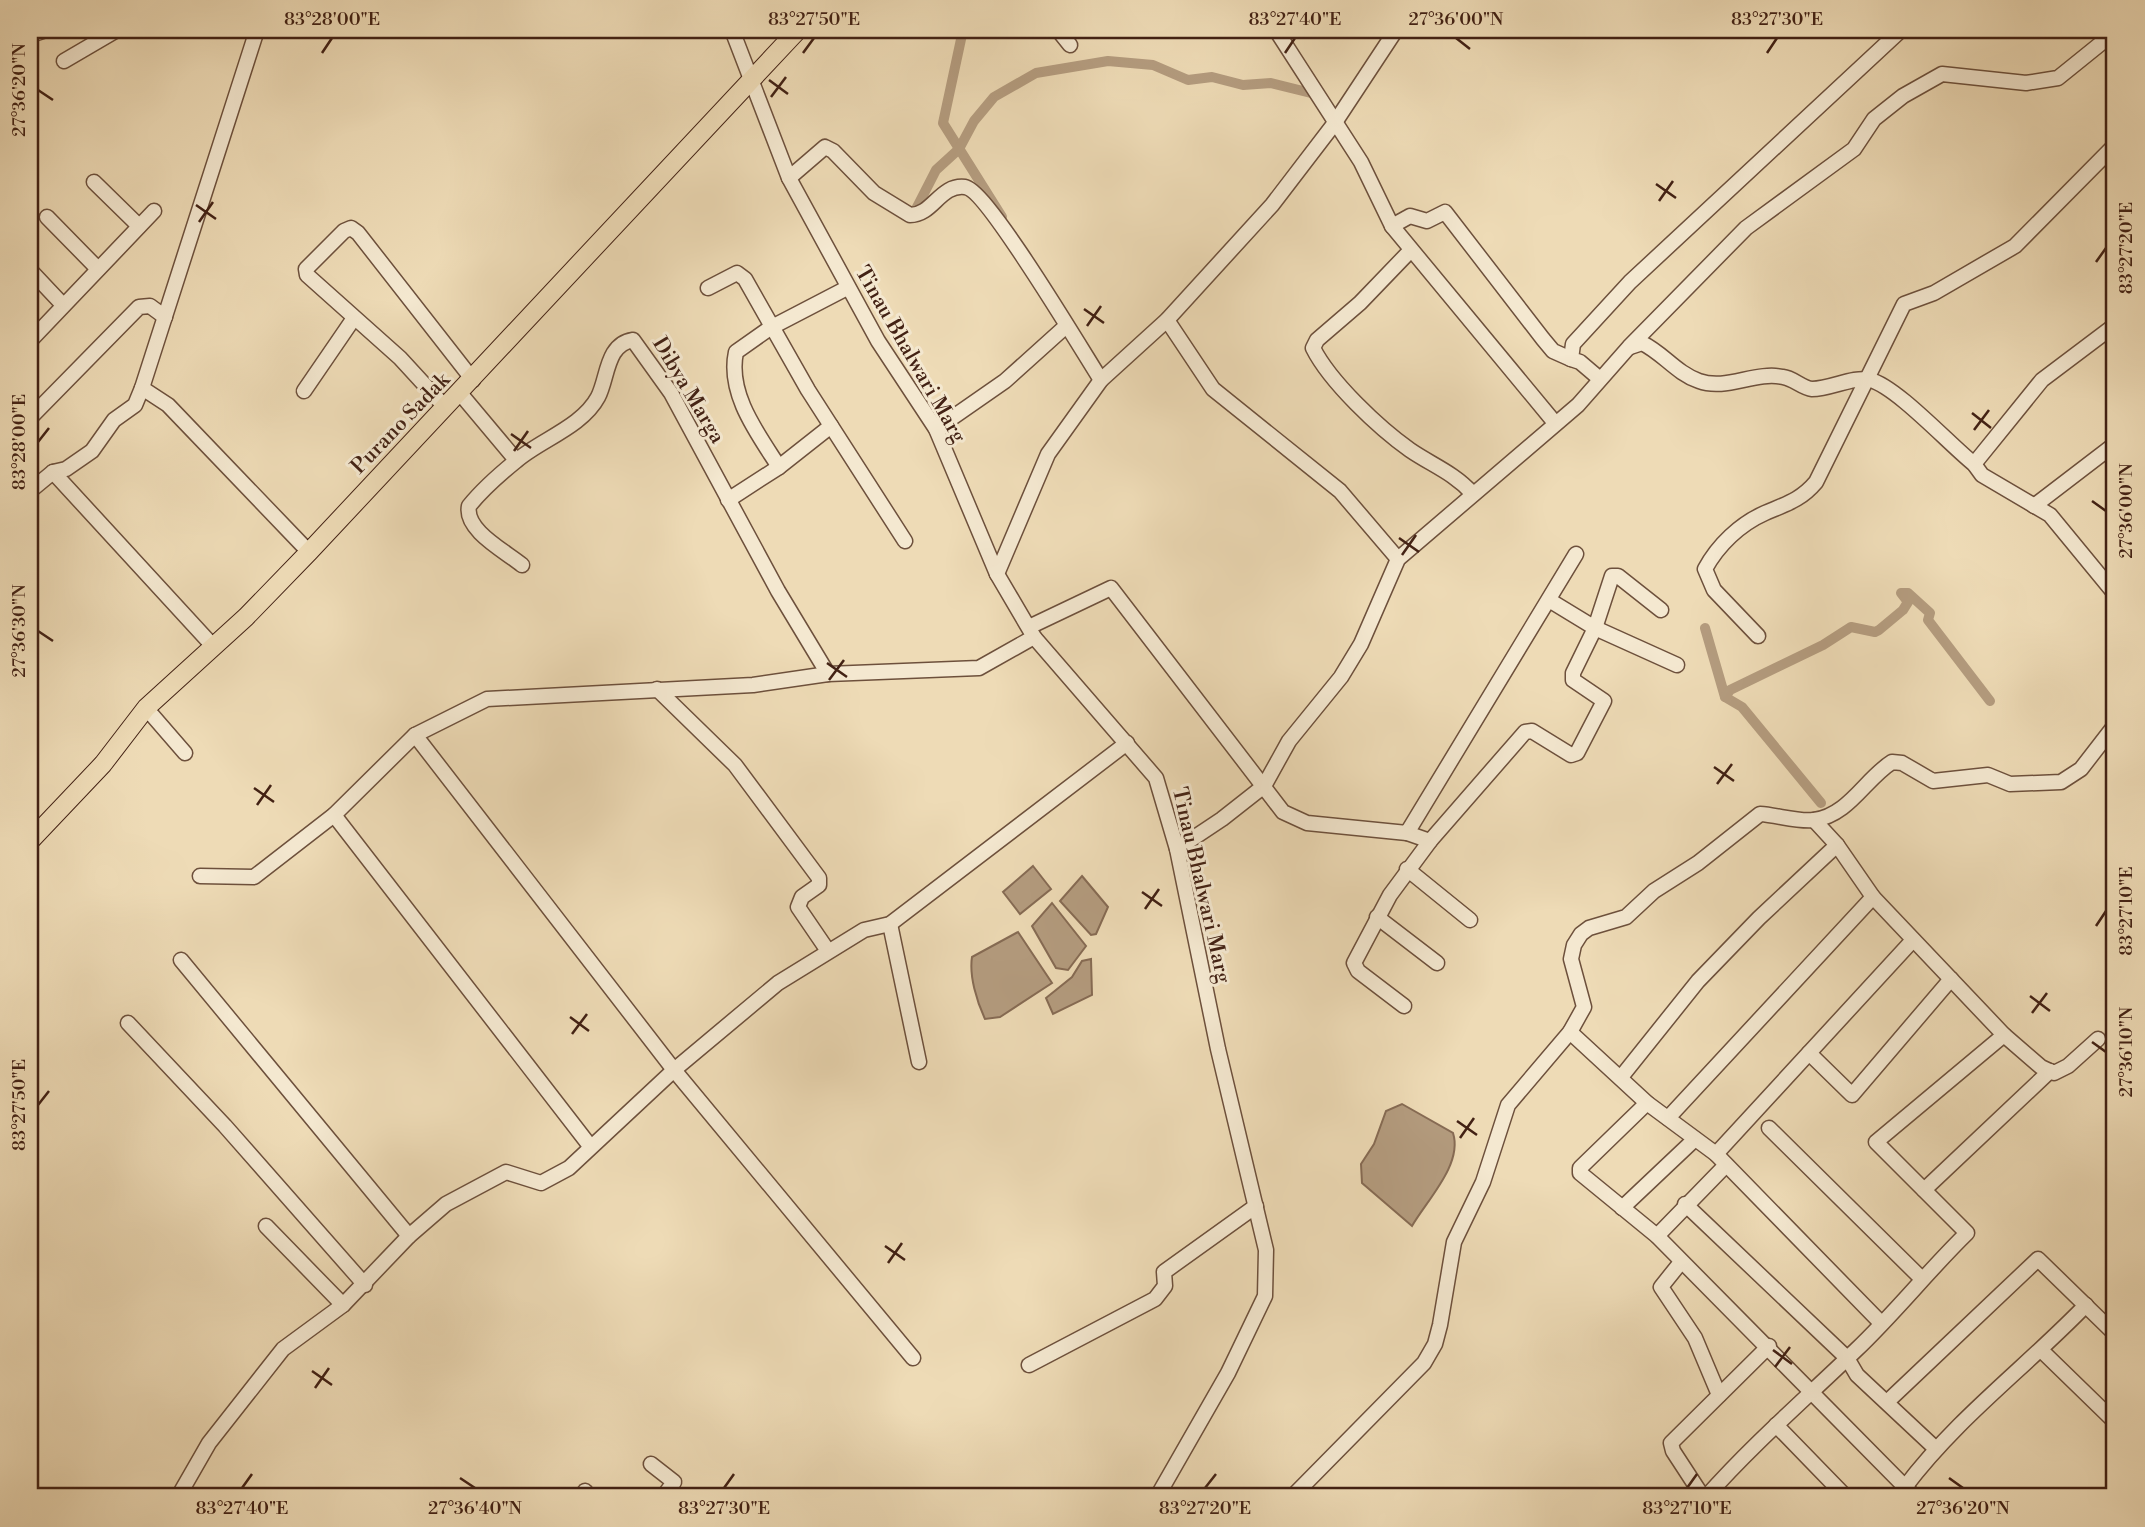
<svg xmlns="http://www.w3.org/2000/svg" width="2145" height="1527" font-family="'Libre Bodoni',serif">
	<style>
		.water { fill: #b49c7f; stroke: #866b54; stroke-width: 2 }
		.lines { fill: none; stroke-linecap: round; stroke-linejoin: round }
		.canal { stroke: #b49c7f; stroke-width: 10 }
		.minor-casing { stroke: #6d503c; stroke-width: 17 }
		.major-casing { stroke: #422114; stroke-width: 20 }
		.minor { stroke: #f4e8d0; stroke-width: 14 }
		.major { stroke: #eedbb6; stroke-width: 18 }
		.ticks { fill: none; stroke: #422114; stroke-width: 2.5 }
		.labels { text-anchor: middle; stroke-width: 6; stroke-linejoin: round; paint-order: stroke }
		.street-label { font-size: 21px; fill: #422114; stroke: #f4e8d0 }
		.neatline { fill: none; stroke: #422114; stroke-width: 2.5 }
		.ticks-label { font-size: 18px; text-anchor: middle; fill: #422114 }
	</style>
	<rect width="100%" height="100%" fill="#eedbb6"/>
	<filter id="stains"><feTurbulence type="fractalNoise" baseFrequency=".00286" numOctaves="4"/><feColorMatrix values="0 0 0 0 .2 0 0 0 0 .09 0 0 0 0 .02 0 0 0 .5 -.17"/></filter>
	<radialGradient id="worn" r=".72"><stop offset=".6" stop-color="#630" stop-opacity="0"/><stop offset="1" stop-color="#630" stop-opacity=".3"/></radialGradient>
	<g class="water">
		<polygon points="1033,866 1051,889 1020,914 1003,892"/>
		<polygon points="1082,876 1108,907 1096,934 1091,935 1060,901"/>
		<polygon points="1052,903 1086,946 1068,970 1056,968 1032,926"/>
		<path d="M1018,932L1052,983L1000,1017L985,1019C977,1002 969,976 972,957Z"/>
		<polygon points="1091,959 1092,995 1053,1014 1046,998 1072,977 1082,961"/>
		<path d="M1402,1104L1453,1133C1463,1164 1427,1200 1412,1226L1362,1183L1361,1164L1374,1144L1386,1111Z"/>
	</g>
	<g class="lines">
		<g class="canal">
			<polyline points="963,30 943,123 1002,217"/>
			<polyline points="915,211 936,170 959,149 974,121 994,97 1036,73 1108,61 1153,65 1188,80 1212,77 1243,85 1271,83 1311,93"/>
			<polyline points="1705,628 1725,697 1742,707 1821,803"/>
			<polyline points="1725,697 1730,690 1823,645 1851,627 1875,632 1879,630 1903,610 1908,602 1901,593 1908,593 1930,613 1928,620 1990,701"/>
		</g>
		<g class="minor-casing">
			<g id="minor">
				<polyline points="732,30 789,178 878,341 936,429 997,574 1034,637 1156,778 1177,849 1218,1049 1266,1250 1265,1296 1228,1373 1157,1497"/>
				<polyline points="1058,30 1070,45"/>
				<polyline points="1276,30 1361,162 1392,226 1555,423"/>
				<polyline points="30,32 34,34 46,30"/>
				<polyline points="64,61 117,30"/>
				<path d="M789,178L825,147L833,151L874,193L910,215C933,215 940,184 965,187C987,190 1083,352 1101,380"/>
				<polyline points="94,182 139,226"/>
				<polyline points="47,217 98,269"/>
				<polyline points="1392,226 1410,216 1427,221 1445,212 1543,339 1553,351 1571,359"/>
				<path d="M1411,250L1360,303L1317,340L1313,348C1330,382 1379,428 1410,450C1432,465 1454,473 1472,493"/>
				<polyline points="30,270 63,305"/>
				<polyline points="708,288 737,273 745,279 808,390 905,541"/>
				<polyline points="1167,320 1213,389 1340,491 1398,559"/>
				<polyline points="30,341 154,211"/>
				<path d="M1630,347L1642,343C1663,353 1676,373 1699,381C1726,391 1755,371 1783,377C1793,378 1802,388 1812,389C1831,389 1853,376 1870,380C1896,386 1950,445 1974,464L1982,475L2050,515L2115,594"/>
				<polyline points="1600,379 1580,362 1571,359 1573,344 1630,282 1901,30"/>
				<polyline points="142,388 257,30"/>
				<polyline points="304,391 354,318"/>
				<polyline points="459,392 516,460"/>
				<polyline points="445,407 400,358 307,275 306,269 344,231 351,228 358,233 473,380"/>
				<polyline points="30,418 139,307 150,306 165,317"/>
				<polyline points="936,429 1005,381 1065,327"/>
				<polyline points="1974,464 2042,380 2115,325"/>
				<path d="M779,467C758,434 727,394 736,352L770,328L847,288"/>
				<polyline points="53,472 212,645"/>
				<polyline points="30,491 53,472 66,469 92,451 114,420 135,405 142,388 168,405 309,552"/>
				<polyline points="728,500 779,467 831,426"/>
				<polyline points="2034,506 2115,444"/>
				<path d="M522,565C505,551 464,530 469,506C482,490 500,474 516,461C540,440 582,427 598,397C608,378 606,344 633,340L671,393L778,591L828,674"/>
				<polyline points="997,574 1048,454 1101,380 1167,320 1272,205 1334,124 1396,30"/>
				<polyline points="1549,600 1595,628 1677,665"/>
				<polyline points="1029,627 1111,588 1283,812 1307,823 1407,833 1576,554"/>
				<path d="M1758,636L1714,590L1705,569C1718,545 1740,524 1765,513C1786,504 1801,500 1816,482L1904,304L1934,293L2015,246L2115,145"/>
				<polyline points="657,689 735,765 819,878 819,885 802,897 798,907 828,951"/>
				<polyline points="146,708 185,753"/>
				<polyline points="415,735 674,1070 913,1358"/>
				<polyline points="334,815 590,1146"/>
				<polyline points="1814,820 1837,845 1873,897 2004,1035 2041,1067 2054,1073 2068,1066 2098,1039"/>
				<polyline points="1430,841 1525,732 1532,731 1571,755 1577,753 1604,701 1573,680 1573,673 1595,628 1612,576 1618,576 1661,610"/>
				<polyline points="1177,849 1222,819 1264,786 1289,741 1341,677 1361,644 1398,559 1578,405 1629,347 1746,228 1854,149 1874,119 1903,96 1942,74 2026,83 2058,78 2115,32"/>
				<polyline points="1407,869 1470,920"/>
				<polyline points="200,876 254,877 334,815 415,735 487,699 753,685 828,674 979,668 1034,637"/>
				<polyline points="1377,917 1437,963"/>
				<polyline points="890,924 919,1062"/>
				<polyline points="181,960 409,1236"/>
				<polyline points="1404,1006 1358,971 1354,963 1390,895 1430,841 1407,833"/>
				<polyline points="128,1023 225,1126 365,1285"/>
				<polyline points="1570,1032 1647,1103 1716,1154 1881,1323"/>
				<polyline points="1809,1053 1852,1095 1951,979"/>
				<polyline points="1622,1076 1698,981 1759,918 1837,845"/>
				<polyline points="1647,1103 1580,1168 1580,1173 1657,1236 1915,1497"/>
				<polyline points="1668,1118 1873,897"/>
				<polyline points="1769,1128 1921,1278"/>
				<polyline points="1716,1154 1913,940"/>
				<polyline points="1924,1190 2050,1071"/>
				<polyline points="1685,1204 1847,1358 1857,1375 1935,1448"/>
				<polyline points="1622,1208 1695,1139"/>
				<polyline points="266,1226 343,1305"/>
				<polyline points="1657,1236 1726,1165"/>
				<polyline points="1681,1262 1661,1287 1695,1338 1719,1395"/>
				<polyline points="2042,1351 2115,1422"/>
				<polyline points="1029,1365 1155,1299 1165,1286 1164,1272 1256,1206"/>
				<polyline points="1887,1402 2038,1259 2115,1334"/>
				<polyline points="1776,1425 1846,1497"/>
				<polyline points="651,1464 674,1482 663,1497"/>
				<path d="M1905,1487C1957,1418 2026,1367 2086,1305"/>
				<polyline points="585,1491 590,1497"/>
				<polyline points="178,1497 209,1443 283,1349 343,1305 409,1236 446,1204 506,1172 541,1183 569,1168 674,1070 778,983 864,930 890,924 1127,743"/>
				<path d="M1292,1497L1424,1363L1435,1344L1440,1325L1454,1242L1483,1182L1508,1105L1570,1032L1584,1007L1571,959L1574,945L1581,934L1589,928L1626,917L1654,891L1698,863L1760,814C1777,815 1798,822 1814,820C1849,815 1865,779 1892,762L1902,763L1933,781L1988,775L2010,784L2061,782L2081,769L2115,725"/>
				<polyline points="1703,1497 1673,1451 1671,1443 1769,1346"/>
				<path d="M1706,1497C1752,1445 1805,1399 1856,1350C1895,1313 1928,1271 1967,1233L1876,1142L2004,1035"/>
			</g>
		</g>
		<g class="major-casing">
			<polyline id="major" points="30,841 103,764 146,708 246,617 309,552 798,30"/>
		</g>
		<use href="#minor" class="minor"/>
		<use href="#major" class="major"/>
	</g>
	<path class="ticks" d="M1456,38L1470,49M322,53L332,38M803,53L814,38M1285,53L1295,38M1767,53L1777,38M769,80L788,94M38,90L53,100M771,97L786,77M1656,184L1676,198M1659,201L1673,181M196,205L216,219M199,222L213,202M2096,262L2106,248M1084,309L1104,323M1087,326L1101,306M1972,413L1991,428M1974,430L1989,410M511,434L531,448M38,442L49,428M514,451L528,431M2092,501L2106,511M1399,538L1419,552M1402,555L1416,535M38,631L53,641M827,663L847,677M829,680L844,660M1714,767L1734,781M1717,784L1732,764M254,788L274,802M257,805L271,785M1142,892L1162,906M1145,909L1159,889M2096,926L2106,911M2030,996L2050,1011M2032,1013L2047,993M570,1017L589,1031M572,1034L587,1014M2092,1042L2106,1052M38,1105L49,1091M1457,1121L1477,1135M1460,1138L1474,1118M885,1246L905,1260M888,1263L902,1243M1773,1350L1792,1364M1775,1367L1790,1347M312,1371L332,1385M315,1388L329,1368M460,1478L475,1488M1949,1478L1963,1488M242,1488L252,1474M724,1488L734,1474M1205,1488L1216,1474M1687,1488L1697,1474"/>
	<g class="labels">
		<g class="street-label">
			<text transform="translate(911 354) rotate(60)" y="7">Tinau Bhalwari Marg</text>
			<text transform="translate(689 390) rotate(59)" y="7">Dibya Marga</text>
			<text transform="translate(400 423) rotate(-46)" y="7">Purano Sadak</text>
			<text transform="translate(1202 885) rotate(77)" y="7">Tinau Bhalwari Marg</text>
		</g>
	</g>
	<rect width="2145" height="1527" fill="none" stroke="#eedbb6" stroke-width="77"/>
	<rect x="38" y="38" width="2068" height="1450" class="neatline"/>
	<g class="ticks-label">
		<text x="332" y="25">83°28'00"E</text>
		<text x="814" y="25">83°27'50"E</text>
		<text x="1295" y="25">83°27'40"E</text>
		<text x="1456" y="25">27°36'00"N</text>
		<text x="1777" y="25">83°27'30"E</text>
		<text transform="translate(19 90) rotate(-90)" y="6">27°36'20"N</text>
		<text transform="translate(2126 248) rotate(-90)" y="6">83°27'20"E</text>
		<text transform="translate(19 442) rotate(-90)" y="6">83°28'00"E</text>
		<text transform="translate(2126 511) rotate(-90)" y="6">27°36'00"N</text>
		<text transform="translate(19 631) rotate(-90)" y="6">27°36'30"N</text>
		<text transform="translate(2126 911) rotate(-90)" y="6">83°27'10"E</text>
		<text transform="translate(2126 1052) rotate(-90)" y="6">27°36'10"N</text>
		<text transform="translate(19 1105) rotate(-90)" y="6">83°27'50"E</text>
		<text x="242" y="1514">83°27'40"E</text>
		<text x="475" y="1514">27°36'40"N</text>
		<text x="724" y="1514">83°27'30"E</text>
		<text x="1205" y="1514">83°27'20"E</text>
		<text x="1687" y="1514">83°27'10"E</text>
		<text x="1963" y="1514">27°36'20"N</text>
	</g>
	<rect width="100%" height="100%" filter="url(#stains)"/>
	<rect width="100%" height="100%" fill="url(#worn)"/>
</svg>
